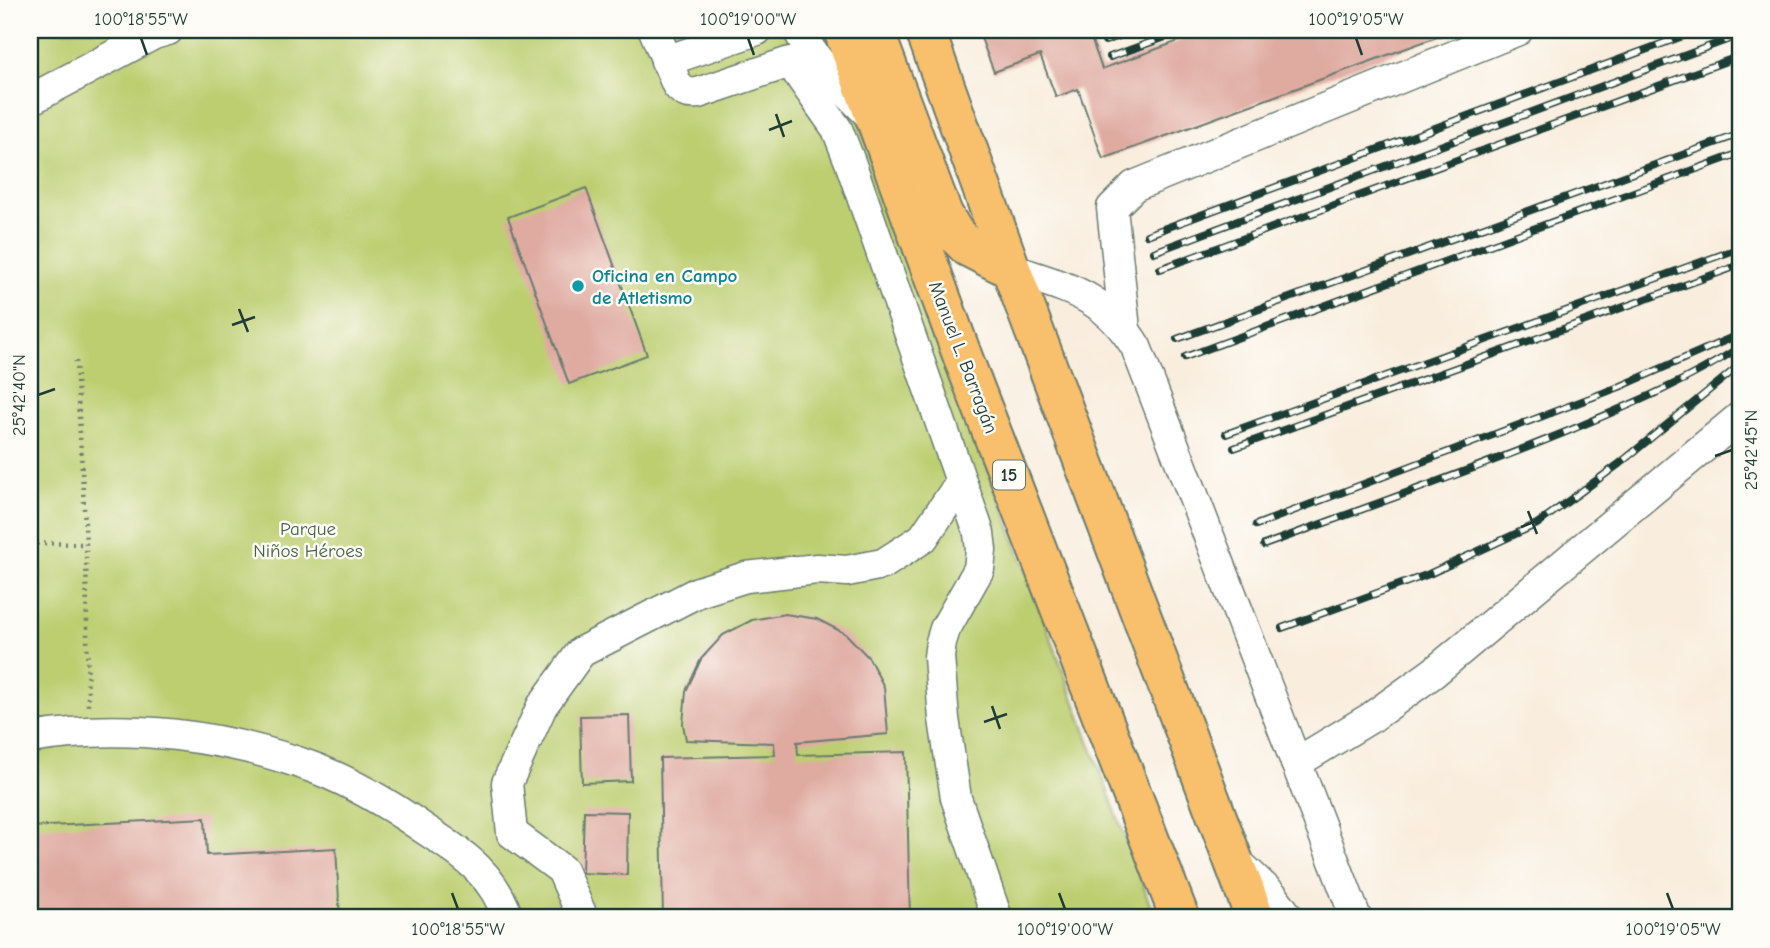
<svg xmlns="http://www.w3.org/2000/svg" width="1770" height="948" font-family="'Comic Neue',sans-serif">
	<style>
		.green { fill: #bdce71; stroke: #6e8652; stroke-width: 2 }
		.building { fill: #dfaaa0 }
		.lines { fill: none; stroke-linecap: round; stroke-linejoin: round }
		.minor-casing { stroke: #6b7b70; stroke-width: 33 }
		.highway-casing { stroke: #6b7b70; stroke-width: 42 }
		.path { stroke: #6b7b70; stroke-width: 4.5; stroke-dasharray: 2 5; stroke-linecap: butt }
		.minor { stroke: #fff; stroke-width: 30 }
		.highway { stroke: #f8bf6c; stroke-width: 38 }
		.rail-casing { stroke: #1f3d34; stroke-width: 8 }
		.rail { stroke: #fdfcf7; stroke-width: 5; stroke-dasharray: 16; stroke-linecap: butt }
		.ticks { fill: none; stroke: #1f3d34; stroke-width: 2.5 }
		.culture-dot { fill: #0f9aa8; stroke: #fdfcf7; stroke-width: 2.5 }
		.labels { text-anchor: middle; stroke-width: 5; stroke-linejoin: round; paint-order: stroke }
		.shield { fill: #fdfcf7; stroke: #62766e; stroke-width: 2 }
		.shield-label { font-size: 18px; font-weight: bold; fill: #1f3d34 }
		.culture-label { font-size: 19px; font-weight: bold; fill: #0d838f; stroke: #fdfcf7; text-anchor: start }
		.street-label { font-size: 19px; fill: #1f3d34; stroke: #fdfcf7 }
		.park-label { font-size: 19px; fill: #466143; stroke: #fdfcf7 }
		.neatline { fill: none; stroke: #1f3d34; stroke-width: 2.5 }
		.ticks-label { font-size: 18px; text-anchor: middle; fill: #1f3d34 }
	</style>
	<rect width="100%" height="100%" fill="#fdfcf7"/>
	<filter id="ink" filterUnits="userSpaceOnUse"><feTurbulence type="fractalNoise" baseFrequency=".0143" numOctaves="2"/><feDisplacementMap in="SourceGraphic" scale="14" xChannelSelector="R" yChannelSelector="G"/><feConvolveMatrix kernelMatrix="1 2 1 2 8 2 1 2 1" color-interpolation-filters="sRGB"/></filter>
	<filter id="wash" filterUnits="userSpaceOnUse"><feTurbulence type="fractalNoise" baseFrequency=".00686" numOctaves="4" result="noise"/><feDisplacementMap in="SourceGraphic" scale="28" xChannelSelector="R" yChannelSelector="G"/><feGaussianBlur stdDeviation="1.57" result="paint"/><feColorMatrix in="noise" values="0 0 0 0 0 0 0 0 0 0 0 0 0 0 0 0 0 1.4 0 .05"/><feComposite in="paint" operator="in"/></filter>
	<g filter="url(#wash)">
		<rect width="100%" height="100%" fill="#f9edde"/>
		<polygon class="green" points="30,30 825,30 1155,918 30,918"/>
		<g id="blocks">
			<g class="building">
				<polygon points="978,30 1088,30 1102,69 1209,30 1456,30 1103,159 1078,89 1056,97 1040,55 994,72"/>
				<polygon points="586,188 647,355 569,384 508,217"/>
				<polygon points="785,614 817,619 846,634 869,658 884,687 888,734 797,742 798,755 906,752 910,918 663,918 660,758 775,755 774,743 686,740 683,724 686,691 701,659 723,635 752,620"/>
				<polygon points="629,715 631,781 582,783 580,716"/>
				<polygon points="584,811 628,812 627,875 582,873"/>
				<polygon points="205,818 207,855 336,848 340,918 30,918 30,827"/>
			</g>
		</g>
	</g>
	<g filter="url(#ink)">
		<use href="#blocks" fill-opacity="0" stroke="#6b7b70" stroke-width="2"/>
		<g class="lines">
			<g class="minor-casing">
				<g id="minor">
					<path d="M654,30L677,85C684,93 688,94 698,93L790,62L837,129L850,162L979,533L981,550L979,569L945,629L941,642L939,657L944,719L956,798L997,918"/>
					<path d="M798,30C816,64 845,90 872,117"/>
					<polyline points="666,61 757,30"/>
					<polyline points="30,100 154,34 168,30"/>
					<path d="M1011,269C1066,288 1104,294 1136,347L1356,918"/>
					<polyline points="1125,329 1112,208 1134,186 1518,30"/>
					<path d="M30,738C125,722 226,735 317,769C355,784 390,805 423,828C462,854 493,872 508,918"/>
					<polyline points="1296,763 1372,717 1433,673 1740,417"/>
					<polyline points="1235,860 1273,896 1289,918"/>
					<polyline points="583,918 562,870 512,833 507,783 542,706 581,652 698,592 746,577 817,569 847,571 883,564 923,538 961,482"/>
				</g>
			</g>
			<g class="highway-casing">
				<g id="highway">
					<polyline points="843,30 965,363 1180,918"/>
					<polyline points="874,30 943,214 955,234 968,247 1011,269"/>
					<polyline points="925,30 1011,269 1255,918"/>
				</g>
			</g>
			<g class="path">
				<polyline points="76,361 86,544 88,706"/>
				<polyline points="30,543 86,544"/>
			</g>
			<use href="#minor" class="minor"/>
			<use href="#highway" class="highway"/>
			<g class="rail-casing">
				<g id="rail">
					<polyline points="1105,41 1137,30"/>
					<polyline points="1110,57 1185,30"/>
					<polyline points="1147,235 1699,30"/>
					<polyline points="1154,252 1740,35"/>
					<polyline points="1160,269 1740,56"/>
					<polyline points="1177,339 1740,134"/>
					<polyline points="1185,357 1740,153"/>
					<polyline points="1226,434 1740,248"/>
					<polyline points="1234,448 1740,265"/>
					<polyline points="1256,525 1619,387 1740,334"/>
					<path d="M1264,545C1367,507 1471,471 1573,429C1630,405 1688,381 1740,347"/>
					<polyline points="1282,628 1429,574 1537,524 1619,464 1740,365"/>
				</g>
			</g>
			<use href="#rail" class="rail"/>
		</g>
	</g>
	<path class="ticks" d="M141,38L147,55M748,38L754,55M1356,38L1362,55M776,114L784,137M769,130L792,121M239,309L248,332M232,325L255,317M38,395L55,389M1715,456L1732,450M1528,511L1537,534M1521,527L1544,518M992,706L1000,729M984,722L1007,714M452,893L458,909M1059,893L1065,909M1667,893L1673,909"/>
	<circle class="culture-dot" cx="578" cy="286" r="7"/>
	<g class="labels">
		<rect class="shield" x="993" y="460.5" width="32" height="29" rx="5"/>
		<g class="shield-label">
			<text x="1009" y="481">15</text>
		</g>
		<g class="culture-label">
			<text x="592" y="282">Oficina en Campo<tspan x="592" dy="22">de Atletismo</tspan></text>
		</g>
		<g class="street-label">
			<text transform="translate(964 357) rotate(69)" y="7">Manuel L. Barragán</text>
		</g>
		<g class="park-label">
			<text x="308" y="535">Parque<tspan x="308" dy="22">Niños Héroes</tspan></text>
		</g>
	</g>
	<rect width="1770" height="948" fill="none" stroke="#fdfcf7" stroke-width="77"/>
	<rect x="38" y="38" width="1694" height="871" class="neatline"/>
	<g class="ticks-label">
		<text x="141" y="25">100°18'55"W</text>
		<text x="748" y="25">100°19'00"W</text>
		<text x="1356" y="25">100°19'05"W</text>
		<text transform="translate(19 395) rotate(-90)" y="6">25°42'40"N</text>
		<text transform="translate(1751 450) rotate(-90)" y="6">25°42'45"N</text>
		<text x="458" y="935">100°18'55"W</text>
		<text x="1065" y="935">100°19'00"W</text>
		<text x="1673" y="935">100°19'05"W</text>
	</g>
</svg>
